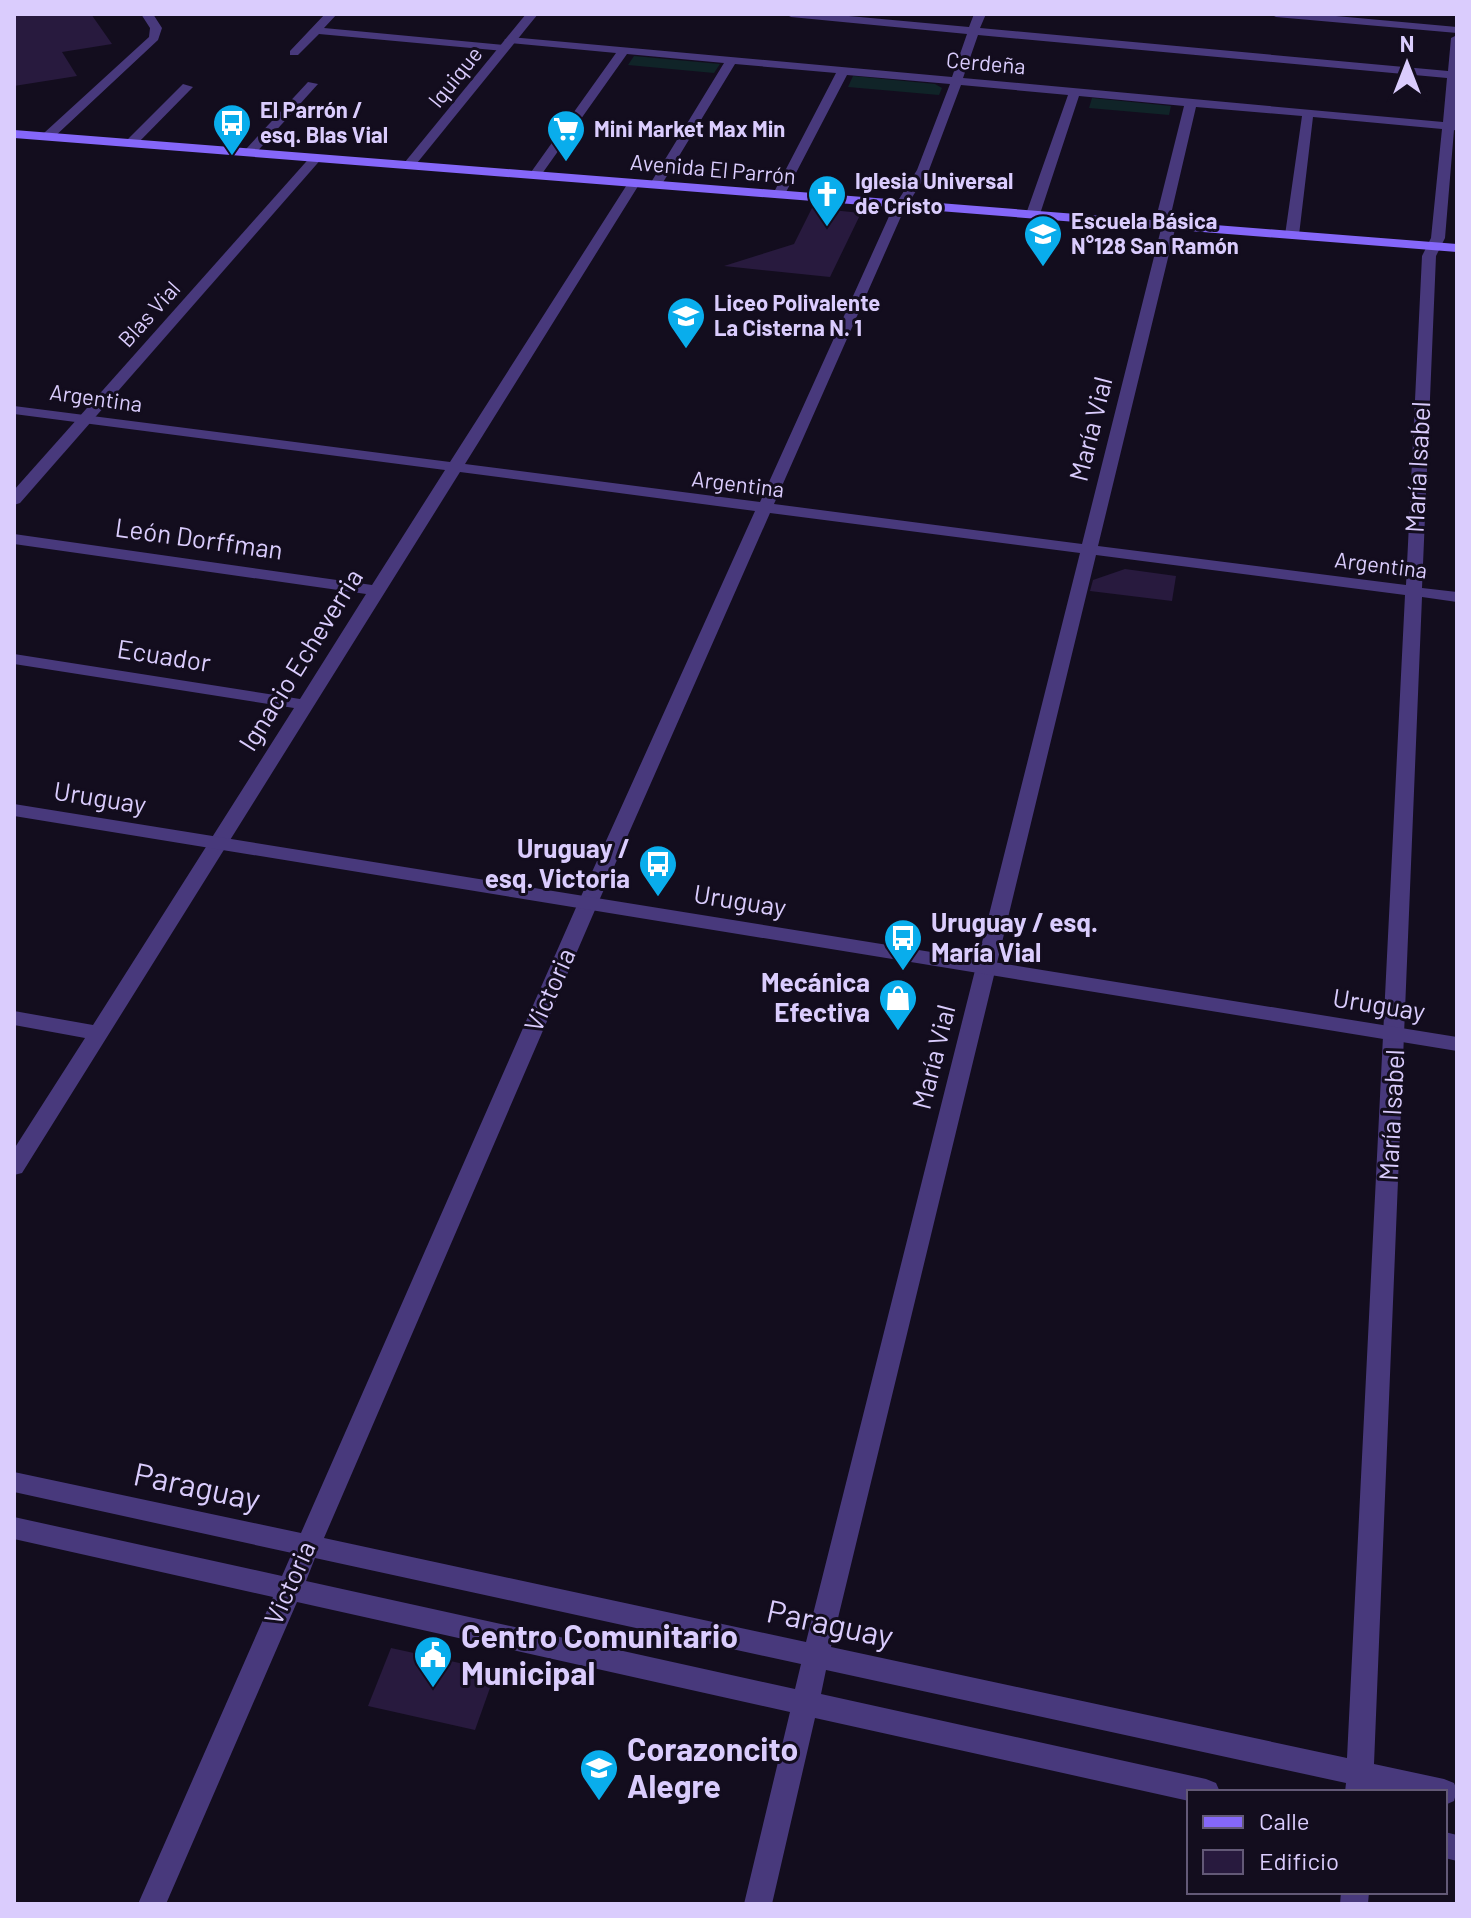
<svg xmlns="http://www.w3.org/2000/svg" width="1471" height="1918" font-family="Barlow,sans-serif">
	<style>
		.green { fill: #102428 }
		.building { fill: #281a3e }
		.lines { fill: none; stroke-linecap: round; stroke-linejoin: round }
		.minor { fill: #48397c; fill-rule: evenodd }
		.tertiary { fill: #48397c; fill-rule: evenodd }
		.secondary { fill: #8567f9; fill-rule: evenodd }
		.labels { text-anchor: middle; stroke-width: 6; stroke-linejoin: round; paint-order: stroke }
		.far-street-label { font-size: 22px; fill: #daccfd; stroke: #130d1e }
		.far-poi-label { font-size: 22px; font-weight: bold; fill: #daccfd; stroke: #130d1e; text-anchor: start }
		.street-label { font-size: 26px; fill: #daccfd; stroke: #130d1e }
		.poi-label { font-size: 26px; font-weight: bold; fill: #daccfd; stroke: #130d1e; text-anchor: end }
		.near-street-label { font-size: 32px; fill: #daccfd; stroke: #130d1e }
		.near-poi-label { font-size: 32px; font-weight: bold; fill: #daccfd; stroke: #130d1e; text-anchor: start }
	</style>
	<rect width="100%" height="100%" fill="#130d1e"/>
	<g class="green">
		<polygon points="634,56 720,64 714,73 628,65"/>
		<polygon points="853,76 935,84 942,88 939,95 848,87"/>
		<polygon points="1092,98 1171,106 1169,115 1089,108"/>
	</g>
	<g class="building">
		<polygon points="14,14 91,14 112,44 62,52 77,76 14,86"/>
		<polygon points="812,208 861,213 830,277 724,266 794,244"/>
		<polygon points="1125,569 1176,576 1172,601 1090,591 1093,580"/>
		<polygon points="391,1648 496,1671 475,1730 368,1706"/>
	</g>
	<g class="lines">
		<g class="minor">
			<polygon points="141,14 153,14 162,28 158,40 52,139 44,139 44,133 149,37 150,28"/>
			<polygon points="325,14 337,14 324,28 504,45 510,48 504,51 319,34 298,55 290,55 290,51"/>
			<path d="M785,14H827L969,27L974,14H986L980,28L1448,71L1451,38L1457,35V131L1454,130L1445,238L1436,256L1422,588L1457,592V602L1422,597L1374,1764L1444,1779L1454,1783L1457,1790L1454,1801L1445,1805V1792L1373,1789V1792H1345L1346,1783L826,1670L821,1694L1206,1779L1216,1783L1220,1792H1189V1801L815,1718L772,1904H744L790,1712L297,1602L166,1904H138L273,1597L14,1539V1517L282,1576L292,1553L14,1492V1472L301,1533L578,903L755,511L460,472L22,1173L14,1175V1149L85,1038L14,1025V1011L93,1025L294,708L14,664V654L300,699L366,594L14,544V534L372,585L445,470L14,414V406L450,462L628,183L634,179L640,183L465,464L760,502L891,212L917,170L950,84L847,75L785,194L779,198L773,194L836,73L735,64L662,184L656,188L650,184L724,63L627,54L539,178L535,179L529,175L616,53L510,43L504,40L510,37L952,77L967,34L791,17ZM978,35L1447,78L1443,122L963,78ZM961,85L1068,95L1026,214L1033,218L1040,214L1079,96L1184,106L1157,214L1162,225L1082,544L774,504L903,212L929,170ZM1196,107L1302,116L1285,235L1292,239L1299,235L1313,117L1442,129L1431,238L1422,256L1406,585L1098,546L1176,225L1171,214ZM770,513L1080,553L806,1642L324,1538L598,903ZM1096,555L1405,595L1347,1758L831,1647ZM315,1558L801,1664L795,1689L306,1581Z"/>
			<polygon points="1270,14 1314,14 1457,27 1457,33 1276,17"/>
			<polygon points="308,82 318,84 254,155 246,155 246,149"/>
			<polygon points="183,84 193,87 135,146 127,146 127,140"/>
			<polygon points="1445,1832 1457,1835 1457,1861 1445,1858"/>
			<polygon points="1341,1892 1369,1892 1368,1904 1340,1904"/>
		</g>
		<g class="tertiary">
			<polygon points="526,14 538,14 413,168 405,168 405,162"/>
			<polygon points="313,154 323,157 20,503 14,505 14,490"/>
			<polygon points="14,804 1457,1037 1457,1051 14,816"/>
		</g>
		<polygon class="secondary" points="14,130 1457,244 1457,252 14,138"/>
	</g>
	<defs>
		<g id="bus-pin" transform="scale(2)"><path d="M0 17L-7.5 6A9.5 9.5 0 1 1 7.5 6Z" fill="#09adec" stroke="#130d1e"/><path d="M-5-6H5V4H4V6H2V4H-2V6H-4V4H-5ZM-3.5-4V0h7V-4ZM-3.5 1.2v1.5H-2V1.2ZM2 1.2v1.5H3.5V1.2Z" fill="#fff"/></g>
		<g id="supermarket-pin" transform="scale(2)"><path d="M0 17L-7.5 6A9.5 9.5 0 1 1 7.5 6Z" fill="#09adec" stroke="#130d1e"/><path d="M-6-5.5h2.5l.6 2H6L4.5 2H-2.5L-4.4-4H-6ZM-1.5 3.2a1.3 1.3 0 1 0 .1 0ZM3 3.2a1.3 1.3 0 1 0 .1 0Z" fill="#fff"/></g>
		<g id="church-pin" transform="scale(2)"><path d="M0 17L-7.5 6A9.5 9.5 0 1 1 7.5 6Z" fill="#09adec" stroke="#130d1e"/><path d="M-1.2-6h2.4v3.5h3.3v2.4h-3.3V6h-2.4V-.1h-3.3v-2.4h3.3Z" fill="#fff"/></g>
		<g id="school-pin" transform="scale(2)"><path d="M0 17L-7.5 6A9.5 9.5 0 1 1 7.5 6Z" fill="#09adec" stroke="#130d1e"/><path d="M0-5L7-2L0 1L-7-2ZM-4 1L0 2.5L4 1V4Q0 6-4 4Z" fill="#fff"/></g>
		<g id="shop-pin" transform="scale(2)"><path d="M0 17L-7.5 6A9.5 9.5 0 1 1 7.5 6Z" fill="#09adec" stroke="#130d1e"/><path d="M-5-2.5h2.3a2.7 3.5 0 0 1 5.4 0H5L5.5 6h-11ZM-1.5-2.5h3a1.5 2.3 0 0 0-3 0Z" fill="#fff"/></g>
		<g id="civic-pin" transform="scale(2)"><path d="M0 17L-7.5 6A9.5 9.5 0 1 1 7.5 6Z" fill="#09adec" stroke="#130d1e"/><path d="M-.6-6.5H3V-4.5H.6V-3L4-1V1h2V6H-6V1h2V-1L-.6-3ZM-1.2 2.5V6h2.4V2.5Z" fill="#fff"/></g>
	</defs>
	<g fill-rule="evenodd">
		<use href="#bus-pin" x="232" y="123"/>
		<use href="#supermarket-pin" x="566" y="129"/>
		<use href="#church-pin" x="827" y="194"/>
		<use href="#school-pin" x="1043" y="234"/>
		<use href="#school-pin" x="686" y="316"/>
		<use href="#bus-pin" x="658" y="864"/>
		<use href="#bus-pin" x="903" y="938"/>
		<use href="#shop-pin" x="898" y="998"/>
		<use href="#civic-pin" x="433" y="1655"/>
		<use href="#school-pin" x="599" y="1768"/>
	</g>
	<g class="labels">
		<g class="far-street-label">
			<text transform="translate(986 63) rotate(5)" y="8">Cerdeña</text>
			<text transform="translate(455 77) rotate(-51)" y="8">Iquique</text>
			<text transform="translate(713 169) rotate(5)" y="8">Avenida El Parrón</text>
			<text transform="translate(149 314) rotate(-48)" y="8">Blas Vial</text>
			<text transform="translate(96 398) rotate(8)" y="8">Argentina</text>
			<text transform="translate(738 484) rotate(7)" y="8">Argentina</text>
			<text transform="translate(1381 565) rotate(7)" y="8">Argentina</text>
		</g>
		<g class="far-poi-label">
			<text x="260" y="118">El Parrón /<tspan x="260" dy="25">esq. Blas Vial</tspan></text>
			<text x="594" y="137">Mini Market Max Min</text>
			<text x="855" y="189">Iglesia Universal<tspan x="855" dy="25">de Cristo</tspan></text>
			<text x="1071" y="229">Escuela Básica<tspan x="1071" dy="25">N°128 San Ramón</tspan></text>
			<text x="714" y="311">Liceo Polivalente<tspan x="714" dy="25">La Cisterna N. 1</tspan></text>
		</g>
		<g class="street-label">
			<text transform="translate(1091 429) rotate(-76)" y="9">María Vial</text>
			<text transform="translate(1418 467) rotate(-87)" y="9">María Isabel</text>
			<text transform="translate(199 539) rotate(8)" y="9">León Dorffman</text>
			<text transform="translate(164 656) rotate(9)" y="9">Ecuador</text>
			<text transform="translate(301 660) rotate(-58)" y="9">Ignacio Echeverria</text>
			<text transform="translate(100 798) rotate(9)" y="9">Uruguay</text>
			<text transform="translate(740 901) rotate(9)" y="9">Uruguay</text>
			<text transform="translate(550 990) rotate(-66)" y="9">Victoria</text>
			<text transform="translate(1379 1005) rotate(9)" y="9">Uruguay</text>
			<text transform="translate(934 1057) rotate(-76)" y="9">María Vial</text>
			<text transform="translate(1392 1115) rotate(-87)" y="9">María Isabel</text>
			<text transform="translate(290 1583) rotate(-66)" y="9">Victoria</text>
		</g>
		<g class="poi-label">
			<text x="630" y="858">Uruguay /<tspan x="630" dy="30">esq. Victoria</tspan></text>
			<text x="931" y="932" text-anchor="start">Uruguay / esq.<tspan x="931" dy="30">María Vial</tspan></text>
			<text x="870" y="992">Mecánica<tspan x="870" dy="30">Efectiva</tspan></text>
		</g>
		<g class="near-street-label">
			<text transform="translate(197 1487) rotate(12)" y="11">Paraguay</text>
			<text transform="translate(830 1624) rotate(12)" y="11">Paraguay</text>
		</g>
		<g class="near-poi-label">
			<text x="461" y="1648">Centro Comunitario<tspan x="461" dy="37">Municipal</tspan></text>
			<text x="627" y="1761">Corazoncito<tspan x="627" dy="37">Alegre</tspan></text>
		</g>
	</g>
	<rect width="1471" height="1918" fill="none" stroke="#daccfd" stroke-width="32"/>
	<rect x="1187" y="1790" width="260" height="104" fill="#130d1e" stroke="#635977" stroke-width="2"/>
	<rect x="1203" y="1816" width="40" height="12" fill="#8567f9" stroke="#635977" stroke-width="2"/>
	<text x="1259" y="1830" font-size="24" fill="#daccfd">Calle</text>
	<rect x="1203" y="1850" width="40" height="24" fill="#281a3e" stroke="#635977" stroke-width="2"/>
	<text x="1259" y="1870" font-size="24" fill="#daccfd">Edificio</text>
	<g transform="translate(1407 64)" stroke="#130d1e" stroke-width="6" paint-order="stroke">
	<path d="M0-6L14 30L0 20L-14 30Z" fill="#daccfd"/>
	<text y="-12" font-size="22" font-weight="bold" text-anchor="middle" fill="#daccfd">N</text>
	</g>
</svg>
